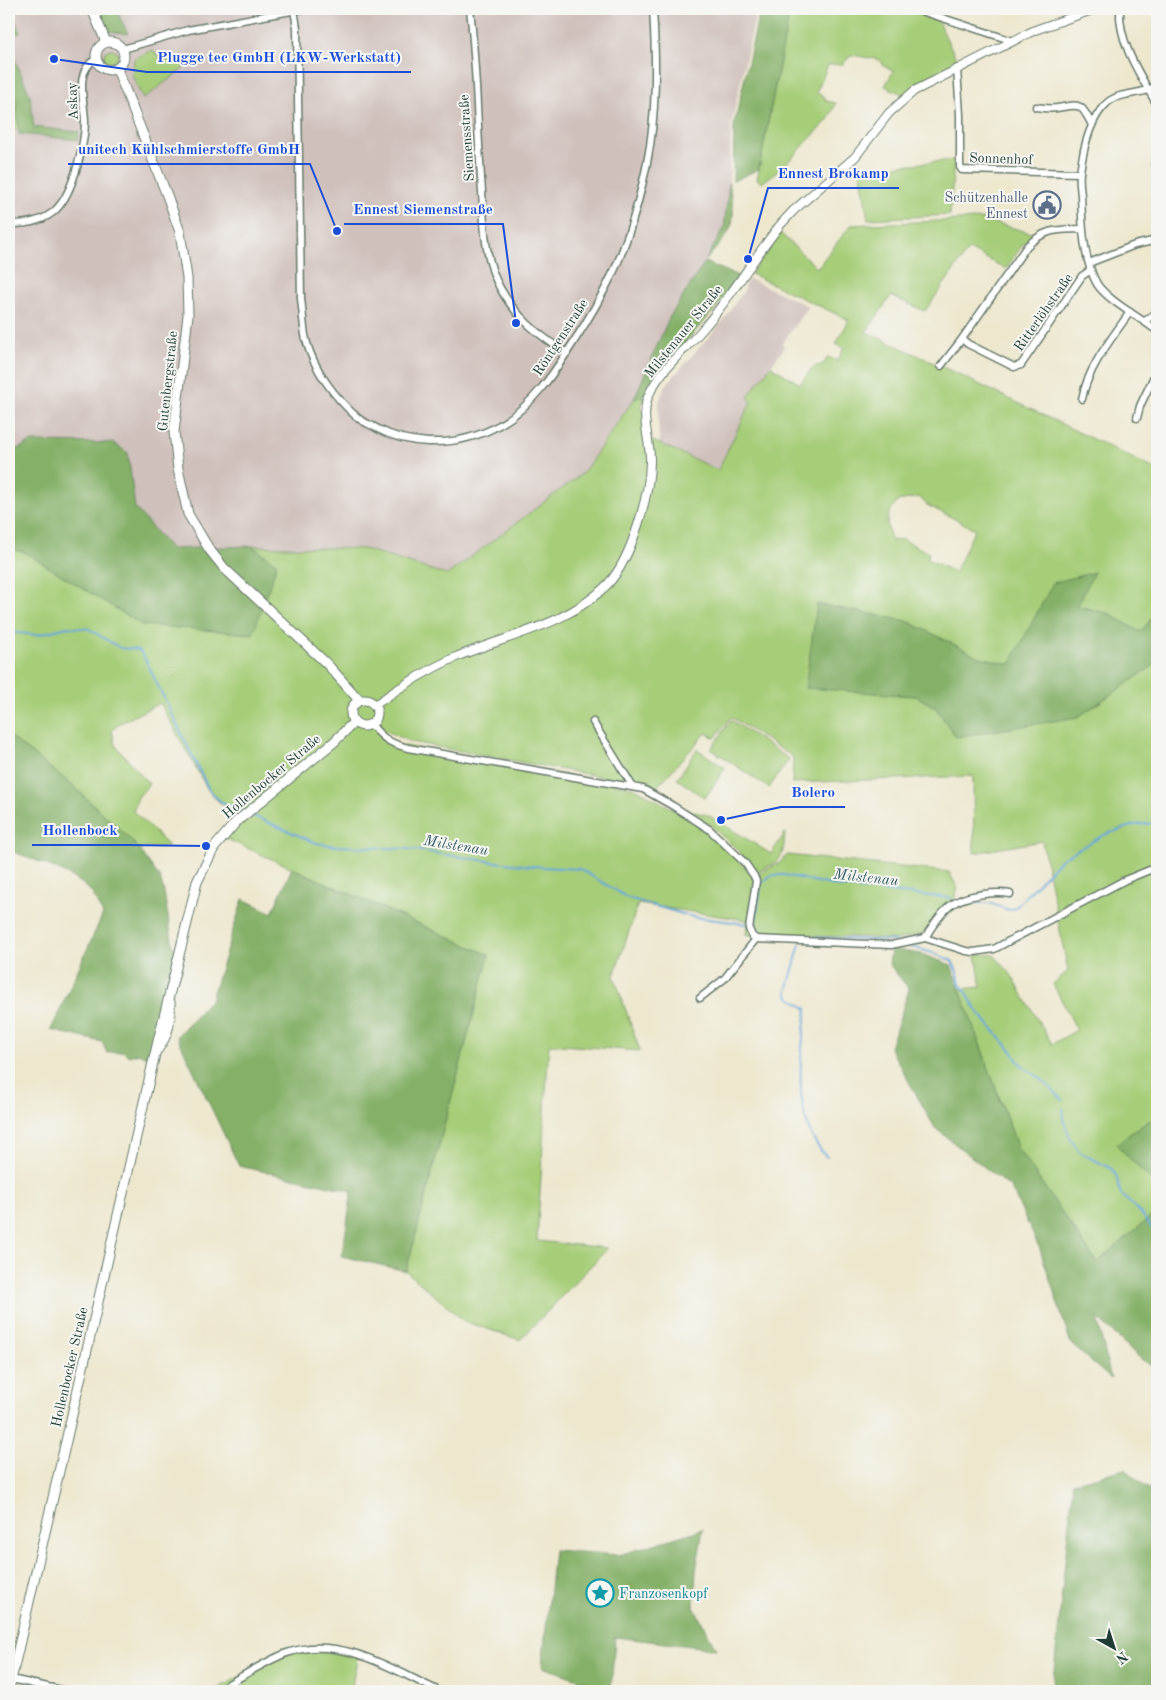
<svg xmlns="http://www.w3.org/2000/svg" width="1166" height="1700" font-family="'Old Standard TT',serif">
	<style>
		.industrial { fill: #cfc0bb }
		.green { fill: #a6cd78; stroke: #628556; fill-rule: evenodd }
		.forest { fill: #84b068; stroke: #52764e }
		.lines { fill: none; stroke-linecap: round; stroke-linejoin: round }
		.stream { stroke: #67a6d9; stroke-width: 2 }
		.minor-casing { stroke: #67786a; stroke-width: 9 }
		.tertiary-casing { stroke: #67786a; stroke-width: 10 }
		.secondary-casing { stroke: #67786a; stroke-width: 11 }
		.minor { stroke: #fff; stroke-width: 6 }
		.tertiary { stroke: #fff; stroke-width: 8 }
		.secondary { stroke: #fff; stroke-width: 9 }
		.labels { text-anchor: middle; stroke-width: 4; stroke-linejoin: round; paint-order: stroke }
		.street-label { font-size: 14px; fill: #1f3d34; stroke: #f6f6f2 }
		.service-label { font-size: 14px; fill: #4e5e75; stroke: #f6f6f2; text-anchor: end }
		.culture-label { font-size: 14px; fill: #0d838f; stroke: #f6f6f2; text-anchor: start }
		.water-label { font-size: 15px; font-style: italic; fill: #355c66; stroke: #f6f6f2 }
		.leader { fill: none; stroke: #1d4ed8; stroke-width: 2 }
		.callout-dot { fill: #1d4ed8; stroke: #f6f6f2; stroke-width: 2 }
		.callout-label { font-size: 15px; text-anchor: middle; font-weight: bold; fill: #1d4ed8; stroke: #f6f6f2; stroke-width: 4; stroke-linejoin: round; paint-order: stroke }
	</style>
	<rect width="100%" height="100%" fill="#f6f6f2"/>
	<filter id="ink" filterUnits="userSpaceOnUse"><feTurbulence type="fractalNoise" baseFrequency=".02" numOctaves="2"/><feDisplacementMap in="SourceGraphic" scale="10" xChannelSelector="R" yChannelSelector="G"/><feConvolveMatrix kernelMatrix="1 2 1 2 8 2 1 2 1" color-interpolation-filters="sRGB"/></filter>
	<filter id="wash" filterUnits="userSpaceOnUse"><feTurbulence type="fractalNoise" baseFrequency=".0096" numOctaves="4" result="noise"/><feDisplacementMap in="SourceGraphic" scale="20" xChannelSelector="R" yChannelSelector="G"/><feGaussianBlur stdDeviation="1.12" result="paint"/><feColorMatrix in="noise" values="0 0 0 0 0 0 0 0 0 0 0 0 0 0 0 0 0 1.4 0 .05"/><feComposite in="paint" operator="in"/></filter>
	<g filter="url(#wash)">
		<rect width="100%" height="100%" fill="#ede7ce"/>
		<g class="industrial">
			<polygon points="9,9 758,9 755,17 731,125 729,183 724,228 706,260 669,318 634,399 583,473 447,575 364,549 252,546 171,549 135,508 128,453 32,442 9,453"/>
			<polygon points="749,279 808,306 782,344 785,347 748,396 751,402 718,471 660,445 658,421 659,401 666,385 723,321 745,289 744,286"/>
		</g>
		<g class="green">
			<polygon points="790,9 905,9 937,19 959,64 904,95 885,86 893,71 882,65 883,63 877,59 851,55 843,64 828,65 816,93 824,96 826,101 836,103 828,120 783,167 762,183 757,179 759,169"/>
			<circle cx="111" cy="56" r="7"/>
			<path d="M152,50C163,64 180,59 196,59L143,99L132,75L134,59Z"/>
			<polygon points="9,79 16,99 19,130 9,129"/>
			<polygon points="954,160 950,215 868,219 860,169"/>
			<path d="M981,219L1035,234L1023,244L1006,269L969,249L925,311L891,296L866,332L941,366L1157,470V613L1140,632L1110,614L1078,606L1093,572L1018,652L1010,664L979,657L907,621L805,687L916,696L935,707L1078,717L1157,663V1124L1150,1120L1116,1144L1157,1186V1211L1097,1263L1018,1149L960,989L981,987L976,954L994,955L1010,973L1052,1044L1077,1030L1053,984L1068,971L1042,841L974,853L973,776L792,783L793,757L731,717L715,738L706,733L657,787L411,742L384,730L380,723L381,710L374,722L382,738L394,744L633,787L709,829L754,876L779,863L787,855L949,872L958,889L953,901L922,934L896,940L861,937L746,935L747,920L638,904L614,976L640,1051L549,1044L537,1241L608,1248L520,1340L464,1321L406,1271L489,955L222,837L243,816L235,814L219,802L208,790L160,703L122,722L112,730L115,745L149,784L138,797L133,811L169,846L139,849L128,837L72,785L9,736V549L24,552L277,564L252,546L364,549L447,575L583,473L634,399L641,397L644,399L641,409L645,415L649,439L718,470L751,402L748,396L771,366L800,384L812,368L823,364L828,357L837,361L844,348L836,344L849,320L751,274L779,232L817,268L851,225ZM919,497L927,505L975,529L955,572L927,559L929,553L902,539L892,541C885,523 885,516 898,501Z"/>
			<polygon points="731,720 789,759 769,788 711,749"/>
			<polygon points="697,749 725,768 705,798 677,779"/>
			<path d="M683,809L708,815L771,854L785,833C783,863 780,860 755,873L738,850L710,825Z"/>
			<polygon points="309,1648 358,1654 351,1691 213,1691 279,1656"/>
		</g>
		<g class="forest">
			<polygon points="9,9 11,9 20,33 9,37"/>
			<polygon points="99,9 116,9 128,34 108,31"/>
			<polygon points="762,9 790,9 759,169 733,181 734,125 757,23"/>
			<polygon points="9,46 30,95 34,127 79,132 78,140 19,134 16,99 9,79"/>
			<path d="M729,183C731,196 735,211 732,223C728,237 715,249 706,260L724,228Z"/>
			<polygon points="705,262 738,276 716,308 656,375 648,386 644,399 641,397 634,399 669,318"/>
			<polygon points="32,442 113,443 128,453 135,508 171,549 252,546 277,564 253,634 142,625 24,552 9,549 9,453"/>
			<polygon points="1094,572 1078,606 1110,614 1140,632 1157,613 1157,663 1078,717 956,737 935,707 916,696 805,688 817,604 907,621 979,657 1010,664 1053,583"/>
			<path d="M9,736L72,785L128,837L139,849L160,878L164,892L173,947L180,951L154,1060L138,1053L129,1056L123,1051L107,1053L102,1042L51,1030L103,914C99,908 96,900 92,893C78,874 31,859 9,850Z"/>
			<polygon points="292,868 489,955 406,1271 342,1256 352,1191 239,1166 177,1036 211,999 243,899 272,913"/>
			<polygon points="891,949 921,954 951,965 1018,1149 1097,1263 1157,1211 1157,1369 1141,1359 1097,1318 1111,1379 1071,1344 1040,1249 1011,1188 935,1128 890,1048 909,989 889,964"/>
			<polygon points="1150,1120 1157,1124 1157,1186 1116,1144"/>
			<polygon points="1124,1469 1157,1495 1157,1691 1052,1691 1073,1483"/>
			<polygon points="703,1529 696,1571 694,1607 716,1649 615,1637 611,1690 542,1667 554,1550 619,1555"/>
		</g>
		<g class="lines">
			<g class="stream">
				<polyline points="9,632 37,635 67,627 89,629 120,648 139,650 144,657 209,790 221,802 244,812"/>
				<polyline points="251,815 316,843 337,846 408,849 494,862 542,867 580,869 628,898 693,917 747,924"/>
				<polyline points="966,903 990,903 1009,910 1015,908 1060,860 1104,835 1134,825 1157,823"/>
				<polyline points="751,926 755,927 761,884 771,875 784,875 841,887 951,898"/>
				<polyline points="755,927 764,935 770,936 895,941"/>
				<path d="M800,944L787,991L789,997L807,1009C800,1053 791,1123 827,1157"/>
				<polyline points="909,946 933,953 952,961 958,974 960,985 966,991 975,1008 988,1024 1012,1051 1017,1060 1026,1069 1040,1078 1063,1100"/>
				<polyline points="1063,1109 1065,1125 1071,1140 1081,1153 1112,1169 1116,1175 1121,1195 1139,1211 1157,1235"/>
			</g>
		</g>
	</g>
	<g filter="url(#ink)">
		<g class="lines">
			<g class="minor-casing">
				<g id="minor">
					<path d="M294,9L297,28L301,299C303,313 303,327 306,340C314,370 335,398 358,418C363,422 371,425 378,429C393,437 411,441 428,442C453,443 479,437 501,424C532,406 554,373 573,343C588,320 602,296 614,271C628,240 640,197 647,163C657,112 656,60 653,9"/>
					<path d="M470,9C477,69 477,131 482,191C484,223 484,259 500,288C516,317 539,336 567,353"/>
					<polyline points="915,9 1013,41"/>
					<path d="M1120,9C1118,43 1141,76 1157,105"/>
					<polyline points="123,49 188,30 302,9"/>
					<polyline points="957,69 960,115 960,167 962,170 1080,173"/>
					<path d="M1157,85C1142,97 1118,90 1105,105C1089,121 1083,151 1080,172C1079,179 1080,187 1081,195C1082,222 1083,260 1097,284C1108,301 1141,318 1157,331"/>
					<path d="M1036,107C1042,108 1050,109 1057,108C1081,104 1080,102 1092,125"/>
					<polyline points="1155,163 1157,163"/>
					<path d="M9,224C52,225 66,206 77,167C81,153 85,137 85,122C85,101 73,72 96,59"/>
					<path d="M1082,229C1057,230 1046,228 1027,246L962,339L968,344L1014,367L1021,365L1082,276L1091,270"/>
					<polyline points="1089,263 1135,245 1157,240"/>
					<polyline points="1145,321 1157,312"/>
					<polyline points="941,366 962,339"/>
					<path d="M1082,399C1088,367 1112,338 1130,312"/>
					<polyline points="1137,418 1140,406 1157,370"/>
					<polyline points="593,722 633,787"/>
					<path d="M371,724C383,739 389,743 408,748L643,789L673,806L709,829L745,863L754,876L756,881L749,929L752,936L756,939L891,945L925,938C931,927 945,907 956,902C968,895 996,891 1010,894"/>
					<polyline points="925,938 966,951 974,952 994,949 1125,880 1157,867"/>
					<polyline points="700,998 724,979 756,939"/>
					<polyline points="11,1679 66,1691"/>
					<path d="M217,1691C238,1679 265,1661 287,1653C340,1634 393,1670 439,1691"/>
				</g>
			</g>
			<g class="tertiary-casing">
				<path id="tertiary" d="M375,705C401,686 427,670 456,657C508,635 567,626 608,584C632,558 651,492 650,457C649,438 641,416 648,397C660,368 688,348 707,324C734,292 755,256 781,224L793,211L855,157L889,113L914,91L1035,30L1095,9"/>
			</g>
			<g class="secondary-casing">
				<g id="secondary">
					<polyline points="92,9 106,42"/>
					<circle cx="110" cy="56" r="14"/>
					<polyline points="117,69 168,198 180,232 187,278 188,315 174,432 178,469 188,514 209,549 224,568 327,664 359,700"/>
					<circle cx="364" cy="713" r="13"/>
					<path d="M158,1049C169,1034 171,1021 170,1002"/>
					<polyline points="9,1689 158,1041 197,882 214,848 236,822 334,742 354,722"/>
				</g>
			</g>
			<use href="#minor" class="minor"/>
			<use href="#tertiary" class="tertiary"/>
			<use href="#secondary" class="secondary"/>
		</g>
	</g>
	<defs>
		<g id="civic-ring" transform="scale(1.4375)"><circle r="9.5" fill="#f6f6f2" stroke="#5c6f8a" stroke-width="1.5"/><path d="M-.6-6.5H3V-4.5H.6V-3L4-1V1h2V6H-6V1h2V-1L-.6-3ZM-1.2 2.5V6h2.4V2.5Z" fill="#5c6f8a"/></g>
		<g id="sight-ring" transform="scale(1.4375)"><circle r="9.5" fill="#f6f6f2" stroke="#0f9aa8" stroke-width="1.5"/><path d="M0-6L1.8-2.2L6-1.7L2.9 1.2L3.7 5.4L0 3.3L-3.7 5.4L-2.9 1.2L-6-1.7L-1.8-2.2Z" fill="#0f9aa8"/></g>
	</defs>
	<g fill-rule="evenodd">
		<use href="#civic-ring" x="1047" y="205"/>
		<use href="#sight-ring" x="600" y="1593"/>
	</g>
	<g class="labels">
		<g class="street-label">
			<text transform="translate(72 101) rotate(-92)" y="5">Askay</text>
			<text transform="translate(466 138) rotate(-94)" y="5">Siemensstraße</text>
			<text transform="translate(1001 158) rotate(2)" y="5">Sonnenhof</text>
			<text transform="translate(1043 312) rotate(-55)" y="5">Ritterlöhstraße</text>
			<text transform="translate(683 331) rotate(-51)" y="5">Milstenauer Straße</text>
			<text transform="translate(560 337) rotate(-57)" y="5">Röntgenstraße</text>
			<text transform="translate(167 381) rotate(-84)" y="5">Gutenbergstraße</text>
			<text transform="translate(271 776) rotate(-40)" y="5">Hollenbocker Straße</text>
			<text transform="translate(69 1367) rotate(-77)" y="5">Hollenbocker Straße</text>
		</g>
		<g class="service-label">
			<text x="1028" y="202">Schützenhalle<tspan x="1028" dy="16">Ennest</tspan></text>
		</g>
		<g class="culture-label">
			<text x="619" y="1598">Franzosenkopf</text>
		</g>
		<g class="water-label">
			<text transform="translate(456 845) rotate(9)" y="5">Milstenau</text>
			<text transform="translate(866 877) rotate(6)" y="5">Milstenau</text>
		</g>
	</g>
	<path class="leader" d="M54 59L147 72H411M337 231L310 164H68M748 259L768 188H899M516 323L503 224H344M721 820L781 807H845M206 846L127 845H32"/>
	<g class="callout-dot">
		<circle cx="54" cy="59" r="5"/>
		<circle cx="337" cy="231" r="5"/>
		<circle cx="748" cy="259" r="5"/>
		<circle cx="516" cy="323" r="5"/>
		<circle cx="721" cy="820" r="5"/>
		<circle cx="206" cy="846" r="5"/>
	</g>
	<g class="callout-label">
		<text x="279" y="62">Plugge tec GmbH (LKW-Werkstatt)</text>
		<text x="189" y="154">unitech Kühlschmierstoffe GmbH</text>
		<text x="833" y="178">Ennest Brokamp</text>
		<text x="423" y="214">Ennest Siemenstraße</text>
		<text x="813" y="797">Bolero</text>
		<text x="80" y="835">Hollenbock</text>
	</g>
	<rect width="1166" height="1700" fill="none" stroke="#f6f6f2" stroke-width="30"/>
	<g transform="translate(1114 1648) rotate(141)" stroke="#f6f6f2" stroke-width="4" paint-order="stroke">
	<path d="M0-4L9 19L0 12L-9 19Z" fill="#1f3d34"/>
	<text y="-8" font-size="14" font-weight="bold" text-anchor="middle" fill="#1f3d34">N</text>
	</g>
</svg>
